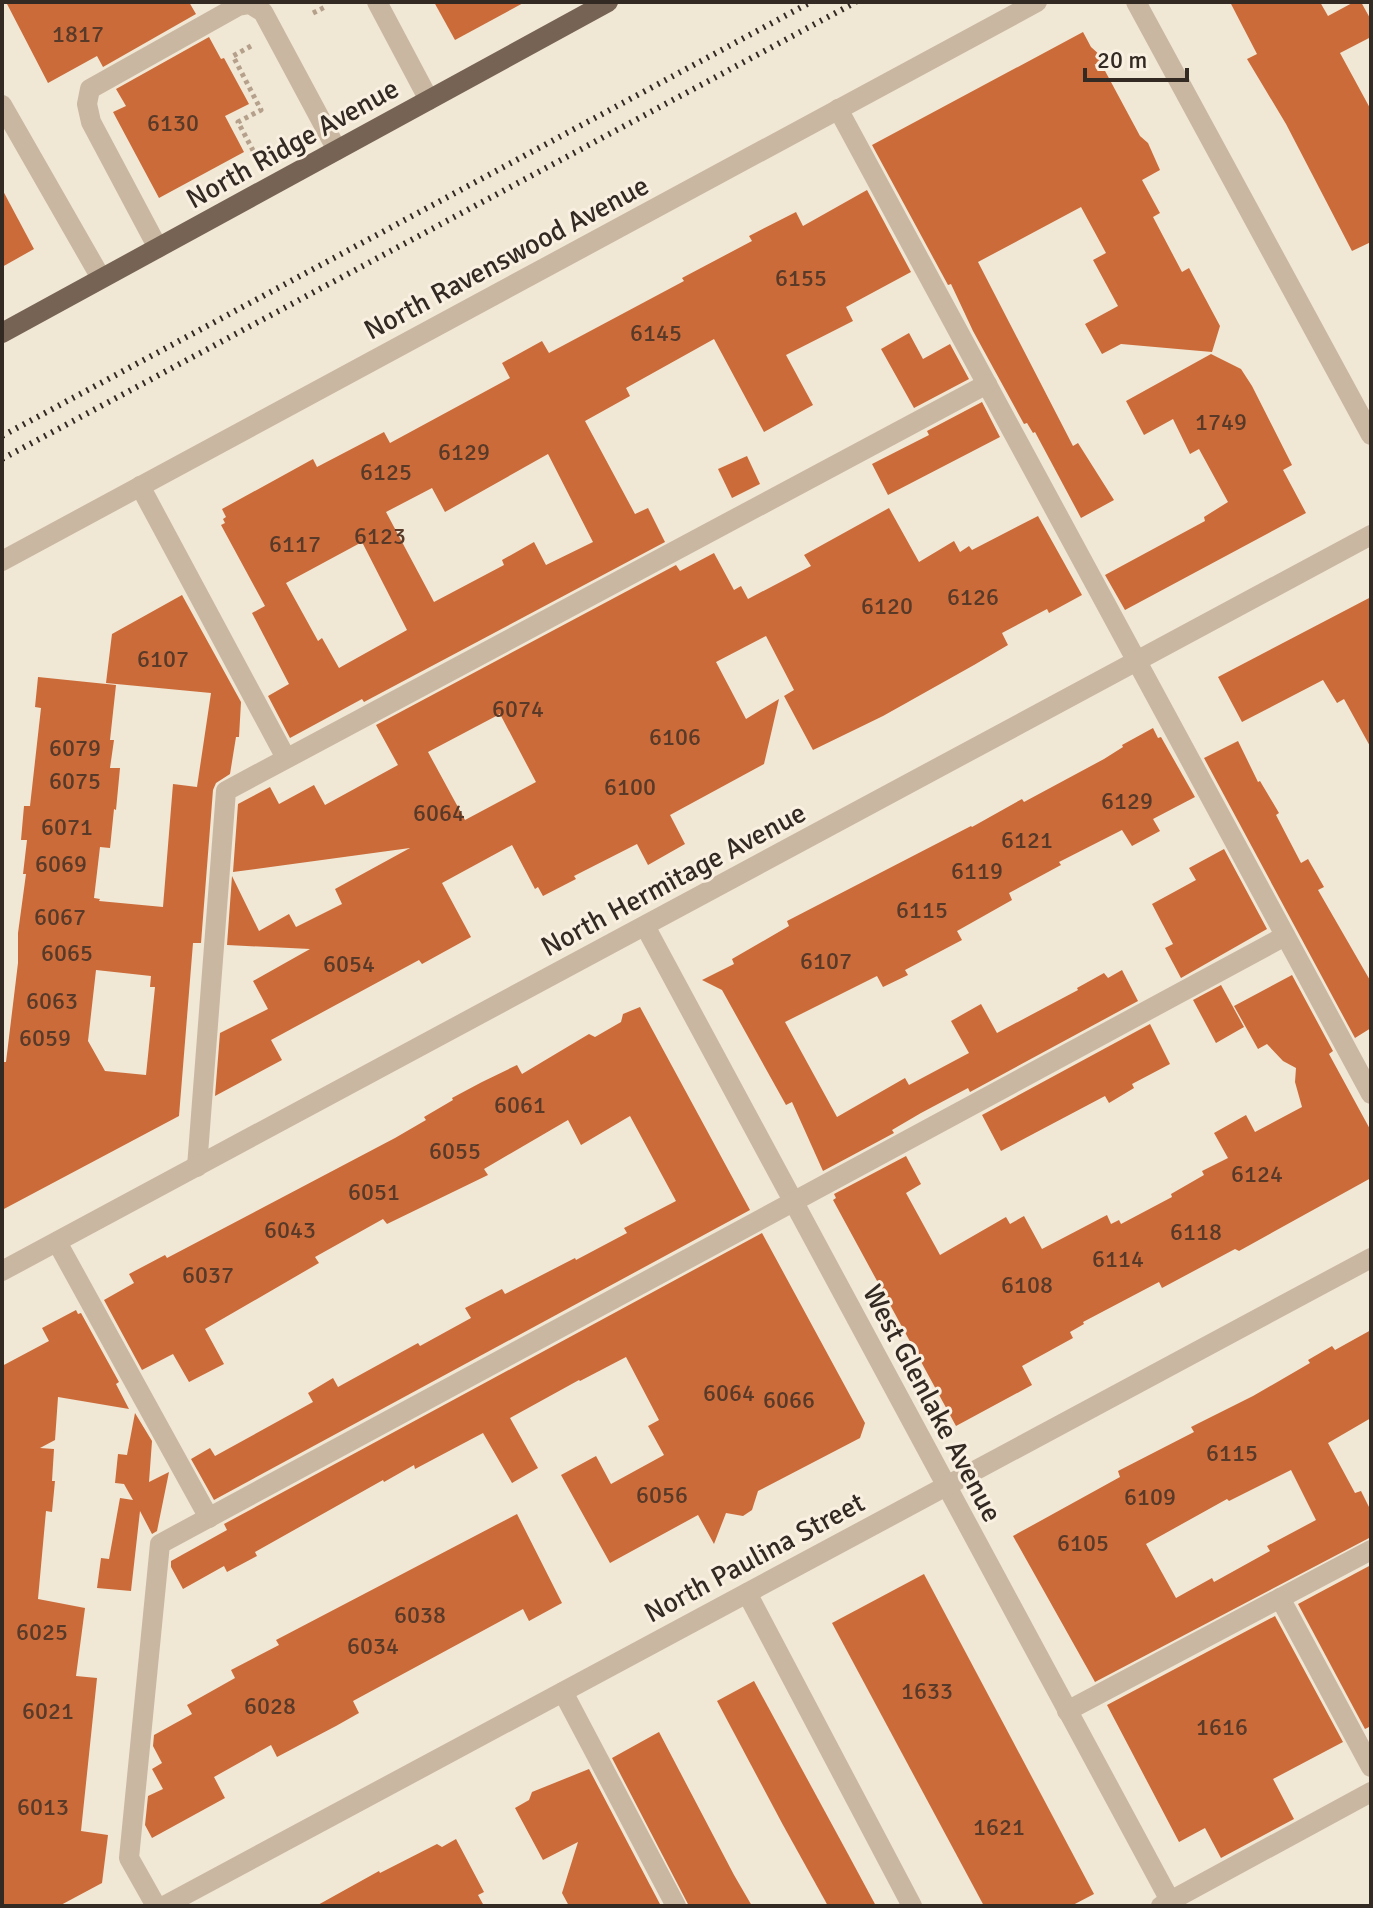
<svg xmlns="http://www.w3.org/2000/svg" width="1373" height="1908" font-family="Signika,sans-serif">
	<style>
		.building { fill: #cb6b39; fill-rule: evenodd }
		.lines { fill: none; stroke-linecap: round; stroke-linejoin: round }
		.path { stroke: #b5a18b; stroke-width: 5; stroke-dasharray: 4 4; stroke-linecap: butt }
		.minor { stroke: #c9b7a1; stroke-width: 20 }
		.major { stroke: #766354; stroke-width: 20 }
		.rail { stroke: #332a24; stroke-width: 6; stroke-dasharray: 2 6; stroke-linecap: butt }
		.labels { text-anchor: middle; stroke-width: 6; stroke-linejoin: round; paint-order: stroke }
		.number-label { font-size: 24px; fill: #593a29 }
		.street-label { font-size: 28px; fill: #332a24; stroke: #f9f0e1 }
	</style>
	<rect width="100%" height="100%" fill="#f1e7d5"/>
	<g class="building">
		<polygon points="6,2 189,2 196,14 103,67 97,56 48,83"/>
		<polygon points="434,2 525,2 455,40"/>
		<polygon points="1230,2 1320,2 1328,16 1354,2 1361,2 1371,20 1371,37 1340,53 1371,110 1371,242 1352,251 1286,124 1247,59 1257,54"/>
		<polygon points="1083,32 1091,47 1101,56 1104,69 1140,136 1148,143 1160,170 1142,180 1160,213 1153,217 1182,272 1189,268 1220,326 1212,352 1121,344 1102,354 1085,324 1118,306 1093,260 1106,253 1081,207 978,262 1073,446 1078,443 1114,500 1081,518 1035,432 1033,433 1027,423 1024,424 973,331 951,284 948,285 872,145"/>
		<polygon points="209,37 221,59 224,58 249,104 225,116 244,152 159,198 113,112 126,106 116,89"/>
		<polygon points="2,189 34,249 2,267"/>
		<path d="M867,190L911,272L846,307L853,321L786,355L813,405L764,432L714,339L626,388L630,396L585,421L635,514L648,508L665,542L364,702L362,699L290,738L268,696L289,684L252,613L265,606L221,525L225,523L223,519L226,517L222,509L313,459L317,467L384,432L390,443L510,378L502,363L542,341L549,353L684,281L682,278L752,241L749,236L796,212L803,226ZM548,454L593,542L546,565L534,542L502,560L504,565L434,602L386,512L432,488L445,512ZM362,542L407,630L339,668L322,638L318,641L286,583Z"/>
		<polygon points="909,333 923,359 950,344 969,379 914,408 881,349"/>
		<polygon points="1211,354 1241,369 1252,386 1292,465 1283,470 1306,513 1125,610 1105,575 1205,521 1204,517 1228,502 1199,449 1190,454 1173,419 1144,435 1126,401"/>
		<polygon points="982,402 1000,437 888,495 872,464 929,435 927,431"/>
		<polygon points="747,456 760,484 732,498 718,469"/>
		<path d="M889,508L919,562L954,541L960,552L969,546L972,550L1038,516L1082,595L1049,613L1047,609L1002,633L1008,645L974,665L883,716L813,750L784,696L794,690L766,636L716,662L746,719L779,699L764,764L670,815L685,844L648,865L637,844L574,876L576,879L543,896L538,887L535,889L512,845L442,883L471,937L422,964L419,960L271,1040L282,1060L215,1096L220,1033L268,1009L253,981L310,949L227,945L232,876L259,931L289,914L296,927L342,904L335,889L410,848L233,872L238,804L270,787L279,804L314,785L325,805L398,765L376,725L676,565L680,571L714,553L734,590L741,586L748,599L811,566L804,555ZM500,714L536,782L465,820L428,752Z"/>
		<path d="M182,595L241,702L239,737H236L230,774L216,783L213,790L201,943H193L179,1116L2,1210V1062H6L18,963V933L26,874H23L27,840H21L24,806H30L41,708L35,707L38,677L116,685L110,740H114L110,768H120L116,810L114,809L110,848L100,847L94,898L100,899L99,901L163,907L173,784L197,787L211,693L106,683L112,634ZM96,970L151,976L150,987H155L146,1075L105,1071L88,1041Z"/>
		<polygon points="1371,597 1371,748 1344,699 1337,703 1323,680 1242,722 1218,677"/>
		<polygon points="1153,728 1158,738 1161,737 1195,797 1153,819 1160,831 1132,846 1122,830 1059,862 1061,865 1009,893 1012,900 957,931 962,940 905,970 908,975 883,987 877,976 785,1022 837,1117 905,1078 909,1085 969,1053 951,1021 981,1004 997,1033 1078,990 1077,988 1104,973 1108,978 1122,970 1138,1001 970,1092 968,1088 921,1113 892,1130 894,1133 823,1171 792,1102 786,1105 722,990 702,980 734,964 732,959 789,926 787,921 971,826 972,827 1022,799 1024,802 1104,759 1123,747 1122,745"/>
		<polygon points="1238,741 1258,782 1260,781 1279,813 1276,815 1301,863 1308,859 1324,887 1318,890 1371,982 1371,1028 1355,1038 1204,758"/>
		<polygon points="1224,849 1267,929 1181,978 1165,948 1173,944 1152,904 1196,880 1189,868"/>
		<polygon points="1292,975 1333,1051 1329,1054 1371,1131 1371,1178 1239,1251 1235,1249 1162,1288 1159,1282 1083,1322 1084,1324 1070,1332 1073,1338 1022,1366 1032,1385 956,1426 833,1200 836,1198 834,1194 906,1156 921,1184 906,1193 940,1255 1006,1217 1010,1224 1024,1216 1042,1249 1107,1215 1111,1224 1119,1220 1121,1224 1172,1197 1171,1194 1204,1175 1202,1171 1228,1158 1214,1133 1246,1115 1255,1132 1302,1107 1295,1082 1296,1068 1283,1061 1267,1044 1258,1049 1234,1006"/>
		<polygon points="1221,985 1244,1027 1216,1043 1193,1000"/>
		<polygon points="640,1007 750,1210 214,1500 191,1459 210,1448 215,1456 313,1402 308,1393 333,1378 338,1387 418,1343 420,1346 471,1318 465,1308 502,1289 505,1294 575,1258 576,1260 627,1233 624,1228 676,1201 630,1116 581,1145 568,1120 484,1169 488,1175 387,1224 383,1219 315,1257 319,1263 205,1329 224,1364 189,1382 173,1354 142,1370 104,1300 134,1283 129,1274 165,1255 167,1258 395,1138 426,1120 424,1117 453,1100 452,1098 482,1082 517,1065 522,1074 589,1034 595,1037 621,1022 623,1014"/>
		<polygon points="1150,1024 1170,1064 1132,1084 1134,1088 1109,1103 1105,1096 1001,1151 982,1115"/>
		<polygon points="762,1233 865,1423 860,1438 758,1491 752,1510 743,1516 726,1513 714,1544 698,1515 610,1563 561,1475 596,1456 611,1484 664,1455 648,1426 659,1420 626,1357 580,1381 579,1380 510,1418 538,1468 512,1483 483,1433 415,1469 414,1465 384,1482 383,1480 255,1552 257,1556 227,1572 224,1566 183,1589 171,1567 171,1561 227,1530 224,1524"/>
		<polygon points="76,1310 78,1314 81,1313 119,1382 116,1384 129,1409 58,1397 55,1440 40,1448 54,1449 52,1481 55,1481 52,1512 46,1511 38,1599 85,1608 76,1676 97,1678 81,1831 108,1835 102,1883 59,1906 2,1906 2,1366 49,1341 42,1328"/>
		<path d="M1371,1330V1418L1328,1443L1355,1493L1361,1491L1371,1511V1537L1095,1682L1013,1536L1120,1477L1118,1471L1194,1432L1191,1427L1253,1396L1310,1363L1308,1360L1332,1346L1335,1350ZM1291,1470L1316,1520L1267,1546L1270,1551L1214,1582L1212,1578L1176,1598L1146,1544L1227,1499L1229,1501Z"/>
		<polygon points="135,1413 152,1441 149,1482 169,1472 157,1531 152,1534 140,1511 131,1591 97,1588 101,1558 109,1559 120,1498 133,1500 124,1484 115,1483 118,1454 127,1455"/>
		<polygon points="517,1514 562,1603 529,1621 523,1609 353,1701 359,1713 336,1726 277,1757 271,1745 214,1777 225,1798 152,1838 145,1825 148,1796 163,1789 152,1769 162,1763 153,1746 154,1735 192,1714 187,1705 235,1678 231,1670 279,1645 276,1640"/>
		<polygon points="1371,1565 1371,1726 1365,1729 1298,1604"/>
		<polygon points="924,1574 1094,1894 1071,1906 984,1906 832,1623"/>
		<polygon points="1275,1616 1343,1742 1273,1779 1294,1819 1221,1858 1205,1828 1179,1842 1107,1705"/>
		<polygon points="754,1681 848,1854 876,1906 828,1906 783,1825 717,1701"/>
		<polygon points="659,1732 734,1875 752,1906 689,1906 612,1758"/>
		<polygon points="589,1769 661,1906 569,1906 562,1893 578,1842 543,1860 515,1808 529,1800 532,1792"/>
		<polygon points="456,1839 484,1892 478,1895 484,1906 316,1906 379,1871 380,1873 437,1844 442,1847"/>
	</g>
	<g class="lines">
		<g class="path">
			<polyline points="313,13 327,6"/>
			<polyline points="251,46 233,56 261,110 238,122 257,158"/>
		</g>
		<g class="minor">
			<polyline points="377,2 429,100"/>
			<polyline points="1136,2 1371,435"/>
			<polyline points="2,105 101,278"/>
			<polyline points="838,109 1371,1094"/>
			<polyline points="158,248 91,122 87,104 90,89 238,6 250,4 263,12 337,150"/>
			<polyline points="140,486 286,758"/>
			<polyline points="2,561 1037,2"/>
			<polyline points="645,926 1173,1906"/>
			<polyline points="197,1167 226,791 987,384"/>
			<polyline points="57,1242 209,1518"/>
			<polyline points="2,1271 1371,535"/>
			<polyline points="747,1593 912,1906"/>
			<polyline points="1280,1598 1371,1767"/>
			<polyline points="563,1692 676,1906"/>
			<polyline points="1067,1711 1371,1550"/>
			<polyline points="156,1906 129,1858 160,1544 1285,936"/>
			<polyline points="164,1906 1371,1258"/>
			<polyline points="1161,1906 1371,1792"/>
		</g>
		<polyline class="major" points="2,333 608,2"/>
		<g class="rail">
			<polyline points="2,436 811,2"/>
			<polyline points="2,459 856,2"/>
		</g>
	</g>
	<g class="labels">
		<g class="number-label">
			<text x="78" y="42">1817</text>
			<text x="173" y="131">6130</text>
			<text x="801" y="286">6155</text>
			<text x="656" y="341">6145</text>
			<text x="1221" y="430">1749</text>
			<text x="464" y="460">6129</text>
			<text x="386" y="480">6125</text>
			<text x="380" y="544">6123</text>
			<text x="295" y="552">6117</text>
			<text x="973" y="605">6126</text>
			<text x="887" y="614">6120</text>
			<text x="163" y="667">6107</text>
			<text x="518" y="717">6074</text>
			<text x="675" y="745">6106</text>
			<text x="75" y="756">6079</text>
			<text x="75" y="789">6075</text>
			<text x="630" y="795">6100</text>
			<text x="1127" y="809">6129</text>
			<text x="439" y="821">6064</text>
			<text x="67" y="835">6071</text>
			<text x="1027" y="848">6121</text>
			<text x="61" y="872">6069</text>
			<text x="977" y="879">6119</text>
			<text x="922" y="918">6115</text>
			<text x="60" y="925">6067</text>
			<text x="67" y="961">6065</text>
			<text x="826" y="969">6107</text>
			<text x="349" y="972">6054</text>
			<text x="52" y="1009">6063</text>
			<text x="45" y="1046">6059</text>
			<text x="520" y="1113">6061</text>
			<text x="455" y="1159">6055</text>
			<text x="1257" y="1182">6124</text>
			<text x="374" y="1200">6051</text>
			<text x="290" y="1238">6043</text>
			<text x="1196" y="1240">6118</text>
			<text x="1118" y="1267">6114</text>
			<text x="208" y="1283">6037</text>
			<text x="1027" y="1293">6108</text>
			<text x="729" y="1401">6064</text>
			<text x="789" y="1408">6066</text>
			<text x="1232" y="1461">6115</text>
			<text x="662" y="1503">6056</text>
			<text x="1150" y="1505">6109</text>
			<text x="1083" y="1551">6105</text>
			<text x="420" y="1623">6038</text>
			<text x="42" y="1640">6025</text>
			<text x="373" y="1654">6034</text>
			<text x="927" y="1699">1633</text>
			<text x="270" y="1714">6028</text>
			<text x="48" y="1719">6021</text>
			<text x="1222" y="1735">1616</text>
			<text x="43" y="1815">6013</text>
			<text x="999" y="1835">1621</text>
		</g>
		<g class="street-label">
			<text transform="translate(292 143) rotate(-29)" y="10">North Ridge Avenue</text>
			<text transform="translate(506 257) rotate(-28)" y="10">North Ravenswood Avenue</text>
			<text transform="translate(673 879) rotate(-28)" y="10">North Hermitage Avenue</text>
			<text transform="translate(933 1403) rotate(62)" y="10">West Glenlake Avenue</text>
			<text transform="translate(754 1557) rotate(-28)" y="10">North Paulina Street</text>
		</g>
	</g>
	<rect width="1373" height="1908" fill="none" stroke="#332a24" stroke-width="8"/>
	<path d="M1085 68v12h102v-12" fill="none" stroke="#332a24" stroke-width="4"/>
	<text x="1097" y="68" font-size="24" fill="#332a24" stroke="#f9f0e1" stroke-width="6" paint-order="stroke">20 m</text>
</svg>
